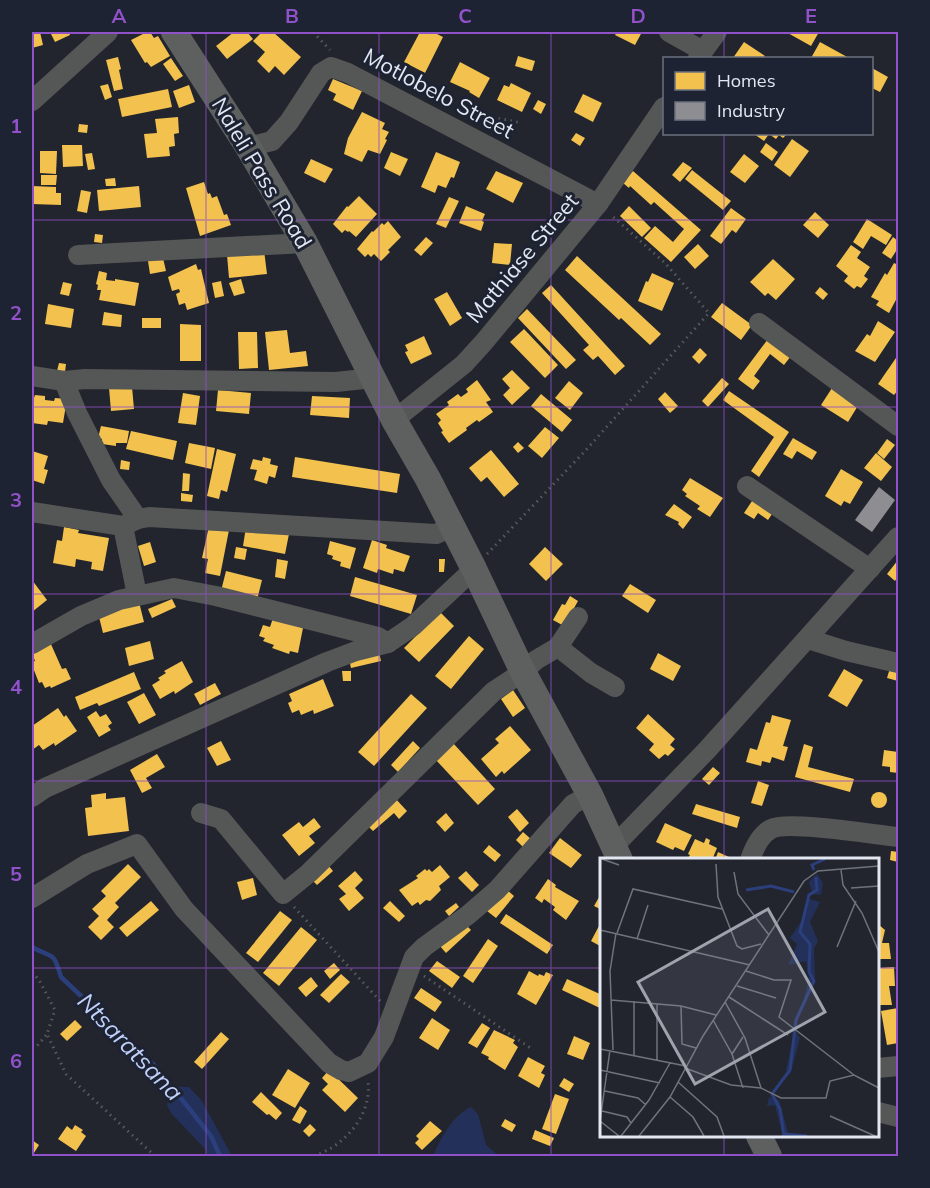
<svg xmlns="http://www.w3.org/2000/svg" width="930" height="1188" font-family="Mulish,sans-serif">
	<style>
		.green { fill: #23305a }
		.homes { fill: #f2c14e }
		.industry { fill: #8d8d92 }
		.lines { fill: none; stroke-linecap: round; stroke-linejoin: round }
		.stream { stroke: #2c3f7d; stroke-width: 4.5 }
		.path { stroke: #585a5b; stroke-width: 3; stroke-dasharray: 1.5 4.5; stroke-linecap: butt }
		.minor { stroke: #545755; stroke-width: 20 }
		.major { stroke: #5d605e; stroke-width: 26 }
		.grid { fill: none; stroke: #9051c9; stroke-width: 1.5; stroke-opacity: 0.55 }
		.labels { text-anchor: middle; stroke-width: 6; stroke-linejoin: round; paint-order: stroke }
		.street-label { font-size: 22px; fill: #e2e7f2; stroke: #1d2333 }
		.water-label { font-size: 24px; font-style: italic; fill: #c0d0f8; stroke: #1d2333 }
		.inset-river { fill: none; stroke: #2c3f7d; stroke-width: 3 }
		.inset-road { fill: none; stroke: #6f737c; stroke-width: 1.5 }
		.view { fill: #9fa3ad; fill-opacity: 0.15; stroke: #9fa3ad; stroke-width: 3 }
		.inset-edge { fill: none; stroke: #e2e7f2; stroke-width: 3 }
		.neatline { fill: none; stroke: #9051c9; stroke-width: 2 }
		.grid-label { font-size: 20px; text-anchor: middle; font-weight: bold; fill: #9051c9 }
	</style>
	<rect width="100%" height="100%" fill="#22252e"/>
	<g class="green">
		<polygon points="171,1086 189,1087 202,1101 232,1156 207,1156 206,1150 171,1113 167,1105"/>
		<path d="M471,1107L478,1114L486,1145L499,1156H433C441,1138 452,1116 471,1107Z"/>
	</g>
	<g class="homes">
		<polygon points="32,32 40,32 43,45 32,48"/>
		<polygon points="50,32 69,32 70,35 55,42"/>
		<polygon points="147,32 150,32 154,38 158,36 170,56 151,67 147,62 145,63 131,40"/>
		<polygon points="234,32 247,32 253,39 227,59 216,46"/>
		<polygon points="262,32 273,32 301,57 284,75 275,66 269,73 257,61 265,52 253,41"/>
		<polygon points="420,32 433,32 443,37 425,73 404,62"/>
		<polygon points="617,32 642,32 635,45 615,35"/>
		<polygon points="786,32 819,32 811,46"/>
		<polygon points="744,42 765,56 763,58 733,58"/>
		<polygon points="820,42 849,58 811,58"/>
		<polygon points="518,56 535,61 532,71 515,66"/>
		<polygon points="118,57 121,69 119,70 123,89 114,91 106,60"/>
		<polygon points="171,58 183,76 175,81 163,64"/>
		<polygon points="460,62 490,78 479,98 469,92 470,91 450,82"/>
		<polygon points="872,68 888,77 880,92 872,88"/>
		<polygon points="333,79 362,91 353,110 333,100 336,94 328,90"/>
		<polygon points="511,83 531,93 522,112 497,100 504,85 509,87"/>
		<polygon points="108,84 112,97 105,100 100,86"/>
		<polygon points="189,85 195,102 179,108 173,91"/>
		<polygon points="168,89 172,107 122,117 118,99"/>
		<polygon points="583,94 602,103 593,122 574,112"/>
		<polygon points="538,100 546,104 541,114 533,109"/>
		<polygon points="362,112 385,123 382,129 389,132 385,139 387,140 380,154 368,150 362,162 344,154 348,138"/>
		<polygon points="178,117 179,133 174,134 175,146 169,147 170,156 147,158 144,134 157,133 155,119"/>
		<polygon points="79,124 88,125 87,133 78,132"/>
		<polygon points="576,133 585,138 580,146 571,140"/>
		<polygon points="754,134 787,134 783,138 779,135 776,139 769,134 764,141"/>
		<polygon points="792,139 809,151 790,177 774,165"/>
		<polygon points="766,143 778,152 772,161 760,152"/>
		<polygon points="62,145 82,145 83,166 63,167"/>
		<polygon points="40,151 57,151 56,174 40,173"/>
		<polygon points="391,152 408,159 400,176 384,168"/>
		<polygon points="436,152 460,162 454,178 451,177 446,188 438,185 435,193 421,187"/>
		<polygon points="92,153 95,169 88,170 85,154"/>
		<polygon points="744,154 759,166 745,183 730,172"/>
		<polygon points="311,159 333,169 325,183 304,173"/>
		<polygon points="683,162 692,168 680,182 672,175"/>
		<polygon points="692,170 731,201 723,210 685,179"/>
		<polygon points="496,171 523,183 513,203 486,189"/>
		<polygon points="633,171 701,230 671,262 644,238 655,226 673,242 684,229 654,202 651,205 630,186 629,188 623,183"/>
		<polygon points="41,175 57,175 56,185 41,185"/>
		<polygon points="115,178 116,186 106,186 105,179"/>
		<polygon points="204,182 208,194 210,193 212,198 217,196 224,215 227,214 231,225 200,236 186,188"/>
		<polygon points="32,186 56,187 56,193 61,193 61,205 32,204"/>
		<polygon points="139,186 141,207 99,211 97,190"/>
		<polygon points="81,190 91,192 87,213 77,211"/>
		<polygon points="359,196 377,214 356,237 349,231 348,232 345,230 342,233 333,224 347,206 348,207"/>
		<polygon points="449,197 459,201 446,228 436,224"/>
		<polygon points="466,206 485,214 482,221 484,222 481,231 459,223"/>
		<polygon points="629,206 651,228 642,237 620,216"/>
		<polygon points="731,208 746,219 736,233 732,230 721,244 710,236"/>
		<polygon points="815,212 829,225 818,238 803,225"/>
		<polygon points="867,219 892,235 886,245 871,236 863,249 853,242"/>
		<polygon points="388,221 401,237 388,250 390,252 381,261 374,254 371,257 368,254 365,257 357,249 372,231 373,232 382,223 384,225"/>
		<polygon points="95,234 103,235 102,243 94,242"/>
		<polygon points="426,237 433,243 421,256 414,250"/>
		<polygon points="893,237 898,241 898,248 891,259 882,253"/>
		<polygon points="494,243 512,244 510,265 492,263"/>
		<polygon points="698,244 709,256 695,269 684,257"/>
		<polygon points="851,245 861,252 857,258 870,267 864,276 868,279 861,288 857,286 854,289 844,281 848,276 836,266"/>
		<polygon points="264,250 267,274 229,278 227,255"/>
		<polygon points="577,256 661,334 650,345 621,318 619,320 565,270"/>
		<polygon points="163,258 166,271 150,274 148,261"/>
		<polygon points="773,259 795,279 776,300 768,293 765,296 750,282"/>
		<polygon points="894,263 898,265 898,296 889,313 876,305 879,301 871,297 885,273 887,275"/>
		<polygon points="196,264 198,270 201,269 209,303 187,310 185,303 179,305 176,294 180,292 179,289 172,291 168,277"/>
		<polygon points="99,271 107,273 106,280 115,281 115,279 139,283 135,306 99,300 101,290 97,290 98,285 96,284"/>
		<polygon points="652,273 674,283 662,311 638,301 646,281 648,282"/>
		<polygon points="241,279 245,293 234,296 229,283"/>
		<polygon points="221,281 224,296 215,298 212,283"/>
		<polygon points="63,282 72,284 69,296 60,294"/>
		<polygon points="551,285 625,366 615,375 598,356 593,360 583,350 589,345 542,293"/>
		<polygon points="820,287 828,294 823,300 815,293"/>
		<polygon points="447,292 462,318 450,326 434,299"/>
		<polygon points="722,303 752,325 741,340 711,317"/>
		<polygon points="48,304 74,309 71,328 45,324"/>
		<polygon points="527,309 576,360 566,369 518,318"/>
		<polygon points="104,312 122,315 121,327 102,325"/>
		<rect x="142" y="318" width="19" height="10"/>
		<polygon points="878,321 895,332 875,362 855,351 867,334 870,336"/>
		<polygon points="180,324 201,325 201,361 180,361"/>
		<polygon points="524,329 558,365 545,378 510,342"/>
		<polygon points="287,330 290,353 306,351 308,366 269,370 265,332"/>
		<polygon points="238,332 257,332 258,368 239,369"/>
		<polygon points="424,336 432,354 411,364 405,352 408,351 405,345"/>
		<polygon points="768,339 791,356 784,365 770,354 754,376 760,381 753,390 738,379"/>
		<polygon points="700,348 707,355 699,364 692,357"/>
		<polygon points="898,355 898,390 894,395 878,384"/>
		<polygon points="59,363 66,364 65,372 57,371"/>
		<polygon points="512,370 530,388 512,405 503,395 510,388 502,379"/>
		<polygon points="722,378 729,384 708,407 702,401"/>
		<polygon points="477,380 491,400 486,402 493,412 479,422 477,420 466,428 467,430 449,443 441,432 443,431 438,423 441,420 436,414 449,405 447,402 458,394 461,397 468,392 466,389"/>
		<polygon points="569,381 583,393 570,410 555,398"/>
		<polygon points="132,387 134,409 111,411 109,388"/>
		<polygon points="832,388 859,404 848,422 821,405"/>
		<polygon points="218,390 251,393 249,414 216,411"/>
		<polygon points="729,391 789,432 759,477 751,471 774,437 723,400"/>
		<polygon points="665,392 678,406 670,413 658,399"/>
		<polygon points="183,393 200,396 196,425 178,423"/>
		<polygon points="541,394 572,420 562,432 531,406"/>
		<polygon points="35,395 45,396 45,400 54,401 55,398 67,399 63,423 48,421 47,425 32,423 32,398 34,398"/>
		<polygon points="312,396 350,398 349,418 310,415"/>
		<polygon points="101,426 129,431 127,443 116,443 116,446 102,444 102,439 98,438"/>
		<polygon points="545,427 559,438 542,458 528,446"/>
		<polygon points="131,431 177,441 173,460 126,449"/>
		<polygon points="793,438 817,452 812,460 797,451 792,459 783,454"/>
		<polygon points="887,439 895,445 884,459 877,453"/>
		<polygon points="518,442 524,448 518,453 513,447"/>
		<polygon points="189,443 215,448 211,469 185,463"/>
		<polygon points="217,449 236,454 227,492 221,490 219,499 207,496"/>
		<polygon points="491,450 519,484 504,497 487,477 481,482 469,468"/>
		<polygon points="32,451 48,456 44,469 48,470 44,484 32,480"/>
		<polygon points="876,453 892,467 881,481 864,468"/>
		<polygon points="263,457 271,459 270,464 278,466 275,478 269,476 267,484 254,480 257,470 250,469 253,459 262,461"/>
		<polygon points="295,457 400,474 397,493 292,477"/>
		<polygon points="121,460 130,462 129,470 120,469"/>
		<polygon points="841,469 863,482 850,504 844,501 841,506 825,496"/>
		<polygon points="183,473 190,474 189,491 182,491"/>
		<polygon points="690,478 723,498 710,517 697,509 700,506 685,496 687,494 682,490"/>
		<polygon points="181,493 193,495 192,502 181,501"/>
		<polygon points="756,495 776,508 768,520 758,513 754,519 744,513"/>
		<polygon points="674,504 692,517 683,529 678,524 679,522 665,515"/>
		<polygon points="209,526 229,530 220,576 205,573 208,559 202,558"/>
		<polygon points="64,527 79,530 78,533 109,538 103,571 91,569 92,562 76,559 75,567 53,563 57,540 62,541"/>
		<polygon points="246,527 289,534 285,554 243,546"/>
		<polygon points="372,540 387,545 386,548 410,556 404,572 394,569 393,574 378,569 377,573 363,568"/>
		<polygon points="330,541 356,548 350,569 340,566 341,562 332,559 333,556 327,554"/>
		<polygon points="150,542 156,562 144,566 138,546"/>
		<polygon points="236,547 247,549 245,560 234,558"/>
		<polygon points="545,547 563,564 546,581 529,564"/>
		<polygon points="277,559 288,561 285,579 275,577"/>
		<polygon points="439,559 445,559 444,572 439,572"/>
		<polygon points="898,560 898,576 895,581 887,574"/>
		<polygon points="226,571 262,580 257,600 221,591"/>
		<polygon points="355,577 417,595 411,614 350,596"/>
		<polygon points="32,580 47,600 32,612"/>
		<polygon points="630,584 656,600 648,613 622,596"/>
		<polygon points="570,596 578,601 564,626 553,620 562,604 565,605"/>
		<polygon points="172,599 176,607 152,618 148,609"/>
		<polygon points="139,602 144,622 103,633 98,613"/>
		<polygon points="440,612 454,626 419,662 404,648"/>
		<polygon points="273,618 303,628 298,653 290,651 289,654 272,648 274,645 263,641 265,638 259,636 263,625 270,627"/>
		<polygon points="469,636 484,649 451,689 435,676"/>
		<polygon points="150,641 154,659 129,666 125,648"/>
		<polygon points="50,642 62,669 66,668 71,679 51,688 50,686 45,688 42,682 39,683 32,665 32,662 35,661 32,653"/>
		<polygon points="379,652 381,661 351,668 349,659"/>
		<polygon points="658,653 681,666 673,681 650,669"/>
		<polygon points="182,661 193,682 175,694 174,691 160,699 152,685 160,680 158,678 166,673 164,671"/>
		<polygon points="890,668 898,670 898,681 887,678"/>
		<polygon points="844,669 863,680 847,707 828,696"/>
		<polygon points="342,671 351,671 351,681 343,681"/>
		<polygon points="134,672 141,689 99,706 97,703 80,710 75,697"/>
		<polygon points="323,679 334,706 314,714 313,710 301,715 299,710 292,713 288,703 292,701 289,694"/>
		<polygon points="215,683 221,694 200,705 194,694"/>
		<polygon points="513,690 525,708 513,717 501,699"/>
		<polygon points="144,693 156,715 139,724 127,702"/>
		<polygon points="411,694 427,708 374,766 358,752"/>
		<polygon points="58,708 64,717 66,715 77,731 55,746 54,743 43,750 39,745 32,750 32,734 34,732 32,726"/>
		<polygon points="96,711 100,717 106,714 112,723 108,726 111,730 99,737 87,717"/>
		<polygon points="648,714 675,739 670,745 675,749 668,756 665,754 659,759 649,750 654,744 636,728"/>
		<polygon points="772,715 791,720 783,746 788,747 784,761 772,757 770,763 762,761 761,766 746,762 750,748 757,750 766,722 770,723"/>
		<polygon points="510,726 531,750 504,774 502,771 496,777 481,759 499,743 495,739"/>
		<polygon points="221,741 231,760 217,766 207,748"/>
		<polygon points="413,741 420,748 398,772 391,765"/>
		<polygon points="453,743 495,789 478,805 435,759"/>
		<polygon points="804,744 813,747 808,767 854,779 850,792 795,777"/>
		<polygon points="884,750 898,752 898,773 890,772 890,767 882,766"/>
		<polygon points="157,754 165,767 146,778 152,788 142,793 130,770"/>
		<polygon points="713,767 720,773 709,785 702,779"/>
		<polygon points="758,781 769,785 762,806 751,803"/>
		<circle cx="879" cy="800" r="8"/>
		<polygon points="106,793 106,799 125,797 129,831 88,836 85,808 92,807 91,795"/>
		<polygon points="394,797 407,811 399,819 394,813 373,831 366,824"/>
		<polygon points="696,804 740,817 737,828 692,814"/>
		<polygon points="517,809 529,823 520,832 508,817"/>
		<polygon points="446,813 454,823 445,832 436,822"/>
		<polygon points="314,818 321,827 309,836 315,843 299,856 282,835 299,822 303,827"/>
		<polygon points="665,823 692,835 684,851 675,847 673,850 656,842"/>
		<polygon points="523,832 532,840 524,848 516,840"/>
		<polygon points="560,838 582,855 571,868 549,853"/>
		<polygon points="706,838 710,840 709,844 717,848 712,860 688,858 690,855 688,854 695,839 704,843"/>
		<polygon points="489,845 501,855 495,862 483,852"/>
		<polygon points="891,851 898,852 898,862 890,860"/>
		<polygon points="718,852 729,857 728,860 715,860"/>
		<polygon points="128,864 141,877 115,903 119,907 107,920 114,927 101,940 88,927 99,916 92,909 106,896 101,891"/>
		<polygon points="327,864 333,871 317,885 311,879"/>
		<polygon points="440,865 450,877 439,886 441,890 430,901 426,900 420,905 418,902 412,906 399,890 418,878 416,876 425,869 427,871 429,869 432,872"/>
		<polygon points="355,871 363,880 355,888 364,898 349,911 339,899 346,894 338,886"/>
		<polygon points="466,871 479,885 472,892 458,878"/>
		<polygon points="253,878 257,895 242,900 237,882"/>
		<polygon points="548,879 556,885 555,887 579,901 566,920 553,910 555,907 544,899 542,903 535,898"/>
		<polygon points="506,889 514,896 496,918 487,911"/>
		<polygon points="602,892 602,910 594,906"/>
		<polygon points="151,901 159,910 127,937 119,928"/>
		<polygon points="390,901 405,916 399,922 383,908"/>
		<polygon points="456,903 459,907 449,916 445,911"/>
		<polygon points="280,911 292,920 258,962 246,953"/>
		<polygon points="506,914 553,945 547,954 500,923"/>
		<polygon points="463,922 471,930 446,953 439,945"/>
		<polygon points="878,924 885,930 882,943 889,943 891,959 878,959"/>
		<polygon points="599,926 602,927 600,946 591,941"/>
		<polygon points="301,927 317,940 279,986 263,973"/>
		<polygon points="488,939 498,946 473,983 463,976"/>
		<polygon points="437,961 460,977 452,988 429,971"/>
		<polygon points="334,963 340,970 330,979 324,971"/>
		<polygon points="894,967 895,986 889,986 892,1005 878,1005 878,968"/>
		<polygon points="529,971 538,976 539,974 544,976 546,972 553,975 536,1005 517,994"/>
		<polygon points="341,974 350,982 329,1003 320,995"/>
		<polygon points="311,977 318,986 306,997 298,988"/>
		<polygon points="567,979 602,995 602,1009 562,990"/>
		<polygon points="421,988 442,1002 435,1012 414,998"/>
		<polygon points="898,1008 898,1043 887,1045 881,1011"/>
		<polygon points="432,1018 450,1030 438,1050 419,1038"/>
		<polygon points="75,1020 82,1027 67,1041 60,1034"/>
		<polygon points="482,1023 490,1028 477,1048 468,1043"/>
		<polygon points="494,1030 515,1040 513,1043 518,1047 505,1070 488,1059 489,1057 481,1053"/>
		<polygon points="221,1032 229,1039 202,1069 194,1062"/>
		<polygon points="574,1036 590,1043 583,1060 567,1054"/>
		<polygon points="528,1057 545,1066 541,1073 545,1075 539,1088 518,1076"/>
		<polygon points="288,1069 310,1083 295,1108 272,1095"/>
		<polygon points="329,1070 358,1098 345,1112 322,1090 328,1084 322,1078"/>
		<polygon points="564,1078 574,1084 569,1092 559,1086"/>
		<polygon points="261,1092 282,1113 276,1120 269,1114 267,1115 252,1102"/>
		<polygon points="555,1094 569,1099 556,1134 542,1129"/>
		<polygon points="300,1106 307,1111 300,1124 292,1120"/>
		<polygon points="505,1119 516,1125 512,1132 501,1126"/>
		<polygon points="430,1121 442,1131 422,1150 415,1143 419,1139 416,1136"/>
		<polygon points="310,1124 316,1130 309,1137 303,1131"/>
		<polygon points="75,1125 83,1130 81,1132 86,1136 76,1151 58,1139 67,1126 72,1130"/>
		<polygon points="535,1130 554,1138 550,1146 532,1139"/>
		<polygon points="32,1140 39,1145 32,1156"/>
	</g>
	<polygon class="industry" points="879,487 895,500 872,532 855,520"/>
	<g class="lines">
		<path class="stream" d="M32,947C52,959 53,949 61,977L156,1067L211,1136L220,1156"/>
		<g class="path">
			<polyline points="313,32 330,50"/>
			<path d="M475,122C491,115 506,120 522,123"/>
			<polyline points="487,554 586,450 709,313 665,263 611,215"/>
			<polyline points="294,907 381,1002"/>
			<polyline points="32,972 39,980 55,1010 47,1034 66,1074 155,1156"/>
			<polyline points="424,976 532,1049"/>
			<polyline points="32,1048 37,1046 47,1034"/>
			<path d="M314,1156C344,1146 372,1116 368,1082"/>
		</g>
		<g class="minor">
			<polyline points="669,32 703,51"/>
			<polyline points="698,58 717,32"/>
			<polyline points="32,101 108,32"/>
			<polyline points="248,147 272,141 289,122 321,73 331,67 348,73 598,204"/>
			<polyline points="78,255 305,243"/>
			<polyline points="759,323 898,426"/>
			<polyline points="32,376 64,381 85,379 336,382 373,378"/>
			<polyline points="64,381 77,413 111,480 138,519"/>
			<polyline points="394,420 464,364 484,342 598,204 664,107"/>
			<polyline points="747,486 870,569"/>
			<polyline points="32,512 123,526 138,519 149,517 436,534 452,527"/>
			<polyline points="123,526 137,595"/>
			<polyline points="808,639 846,651 898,663"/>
			<polyline points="32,644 81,616 119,600 174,588 216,596 378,637 388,643"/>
			<polyline points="558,647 591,673 615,687"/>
			<polyline points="32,797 45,788 327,662 356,651 388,643 413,626 474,569"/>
			<polyline points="201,813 221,819 283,894 309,873 494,691 523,672 536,660 558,647 578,617"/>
			<polyline points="614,846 707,750 898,537"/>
			<path d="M750,860C754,848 760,835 771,829C787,820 876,835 898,837"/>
			<polyline points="32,898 87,864 137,844 184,909 329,1063 341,1070 349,1072 368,1063 384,1037 414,957 424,947 468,915 497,890 573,804 590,795"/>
			<polyline points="878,1068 898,1066"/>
			<polyline points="878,1112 898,1117"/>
		</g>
		<g class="major">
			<polyline points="174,32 248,147 305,243 394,420 428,479 474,569 523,672 590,795 620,860"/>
			<polyline points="759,1136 769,1156"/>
		</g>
	</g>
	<path class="grid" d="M206,32V1156M379,32V1156M551,32V1156M724,32V58M724,134V860M32,220H898M32,407H898M32,594H898M32,781H898M32,968H602M878,968H898M724,1136V1156"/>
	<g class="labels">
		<g class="street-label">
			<text transform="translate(439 93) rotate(28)" y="8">Motlobelo Street</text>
			<text transform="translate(262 173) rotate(59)" y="8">Naleli Pass Road</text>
			<text transform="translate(522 258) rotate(-50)" y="8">Mathiase Street</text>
		</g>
		<g class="water-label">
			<text transform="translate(130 1047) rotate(46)" y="8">Ntsaratsana</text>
		</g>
	</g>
	<g transform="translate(600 858)">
		<rect width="279" height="279" fill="#22252e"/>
		<path d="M217,16L223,25L221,37L213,36L209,24ZM209,41L220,44L210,64L218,83L214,90L215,124L204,141L209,119L206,103L188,107L197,86L190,80L201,64ZM195,173L200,180L190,217L186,212ZM169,239L179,242L189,278H183L175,247L167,248Z" fill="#23305a"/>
		<path class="inset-river" d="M214,12L212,7L225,1M146,32L171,28L194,34M185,276L207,278M184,278L180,251L172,236L190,212L196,162L214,123L209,114L210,86L200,74L209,37L217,32L216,19"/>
		<path class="inset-road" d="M2,1L19,7M116,6L118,39L137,88L142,91L161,86M241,12L243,27L262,55L279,94M134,14L138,36L169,77M251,30L279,28M0,72L150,107M17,75L33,31L122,51M37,81L48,47M237,89L256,43M146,113L174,122H191L179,159L254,217M137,128L176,140M129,139L188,177M11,142L81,148L116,157M34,143V197M125,144L145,180L161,230M81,148L82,186L96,190M113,162L132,196L143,230M0,191L86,208M10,192L0,263L19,278M13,192L10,113L16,75M132,196L143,179M57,202V146M85,210L131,227L161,230L181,240H226L230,223L254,217L279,230M0,212L60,225M78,224L117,259L124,278M5,233L38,240L46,247M70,239L93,259L104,278M2,253L27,259L31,265M230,258L275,278M21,278L49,242L70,205M39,278L70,239L103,178L204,23L218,13L279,8"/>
		<path class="view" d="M168,51L225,154L95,226L38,124Z"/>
		<rect width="279" height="279" class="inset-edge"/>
	</g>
	<rect width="930" height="1188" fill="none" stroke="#1d2333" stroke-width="66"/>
	<rect x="663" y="57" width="210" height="78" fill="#1d2333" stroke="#6c717f" stroke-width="1.5"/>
	<rect x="675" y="72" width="30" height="18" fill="#f2c14e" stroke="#6c717f" stroke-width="1.5"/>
	<text x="717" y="87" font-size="18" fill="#e2e7f2">Homes</text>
	<rect x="675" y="102" width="30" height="18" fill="#8d8d92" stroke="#6c717f" stroke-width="1.5"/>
	<text x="717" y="117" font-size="18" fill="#e2e7f2">Industry</text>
	<rect x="33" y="33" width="864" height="1122" class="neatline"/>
	<g class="grid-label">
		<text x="119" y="23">A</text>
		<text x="292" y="23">B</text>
		<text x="465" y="23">C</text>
		<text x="638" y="23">D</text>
		<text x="811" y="23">E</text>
		<text x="16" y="133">1</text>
		<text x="16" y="320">2</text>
		<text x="16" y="507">3</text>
		<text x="16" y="694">4</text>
		<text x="16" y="881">5</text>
		<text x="16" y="1068">6</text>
	</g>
</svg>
